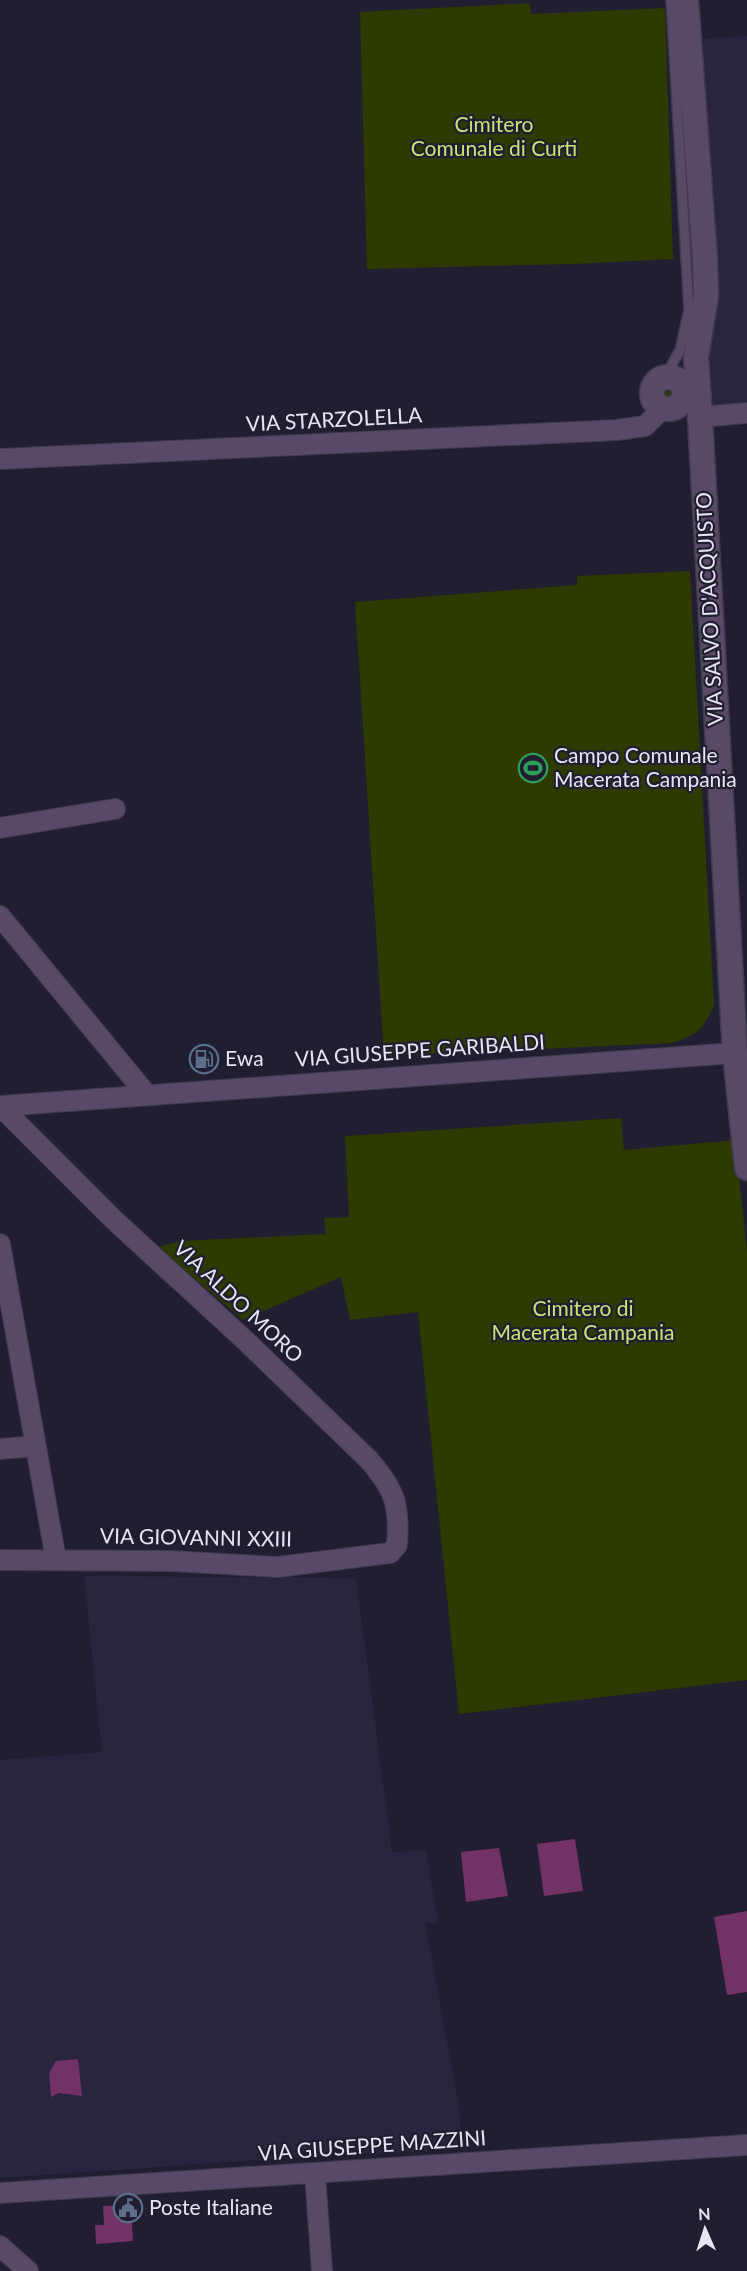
<svg xmlns="http://www.w3.org/2000/svg" width="747" height="2271" font-family="Lato,sans-serif">
	<style>
		.built { fill: #29253e }
		.green { fill: #2d3a01 }
		.building { fill: #733265 }
		.lines { fill: none; stroke-linecap: round; stroke-linejoin: round }
		.service-casing { stroke: #3d3a4c; stroke-width: 12 }
		.minor-casing { stroke: #3d3a4c; stroke-width: 22 }
		.tertiary-casing { stroke: #3d3a4c; stroke-width: 27 }
		.service { stroke: #584966; stroke-width: 9 }
		.minor { stroke: #584966; stroke-width: 20 }
		.tertiary { stroke: #584966; stroke-width: 24 }
		.labels { text-anchor: middle; stroke-width: 4.5; stroke-linejoin: round; paint-order: stroke }
		.park-label { font-size: 21px; fill: #c5e576; stroke: #211e31 }
		.street-label { font-size: 21px; fill: #e6e5f3; stroke: #211e31 }
		.poi-label { font-size: 21px; fill: #e6e5f3; stroke: #211e31; text-anchor: start }
	</style>
	<rect width="100%" height="100%" fill="#211e31"/>
	<g class="built">
		<polygon points="747,36 747,411 706,414 714,296 699,39"/>
		<polygon points="84,1576 356,1578 392,1852 426,1850 438,1923 425,1923 459,2106 462,2149 285,2158 0,2178 0,1760 102,1752"/>
	</g>
	<g class="green">
		<polygon points="530,3 531,14 665,8 673,259 573,264 367,269 360,12"/>
		<circle cx="668" cy="392" r="12"/>
		<path d="M690,571L714,1005C704,1029 697,1035 672,1043L384,1056L355,602L577,585V576Z"/>
		<polygon points="621,1118 624,1150 735,1140 747,1251 747,1680 459,1714 418,1312 350,1320 341,1277 243,1320 158,1247 180,1241 326,1234 324,1218 349,1217 345,1136"/>
	</g>
	<g class="building">
		<polygon points="212,1050 213,1066 195,1067 194,1051"/>
		<polygon points="575,1839 583,1891 544,1896 537,1844"/>
		<polygon points="499,1848 508,1896 466,1902 461,1852"/>
		<polygon points="747,1911 747,1992 727,1995 714,1917"/>
		<polygon points="78,2059 82,2096 59,2093 51,2097 49,2073 56,2061"/>
		<polygon points="131,2205 133,2241 96,2244 95,2225 104,2225 103,2206"/>
	</g>
	<g class="lines">
		<g class="service-casing">
			<polyline id="service" points="665,377 680,350 689,310 671,0"/>
		</g>
		<g class="minor-casing">
			<g id="minor">
				<polyline points="700,417 747,413"/>
				<polyline points="0,459 617,430 645,426 663,408"/>
				<polyline points="0,828 115,809"/>
				<polyline points="0,916 147,1095"/>
				<path d="M0,1106L113,1219L248,1343L369,1460C395,1490 400,1505 397,1545L390,1553L278,1567L171,1561L0,1560"/>
				<polyline points="0,1106 735,1053"/>
				<polyline points="0,1244 56,1560"/>
				<polyline points="0,1449 36,1446"/>
				<polyline points="315,2174 322,2271"/>
				<polyline points="0,2193 747,2145"/>
				<polyline points="0,2246 28,2271"/>
			</g>
		</g>
		<g class="tertiary-casing">
			<g id="tertiary">
				<polyline points="686,0 705,259 706,296 696,357 700,417 735,1053 747,1168"/>
				<circle cx="668" cy="393" r="16"/>
			</g>
		</g>
		<use href="#service" class="service"/>
		<use href="#minor" class="minor"/>
		<use href="#tertiary" class="tertiary"/>
	</g>
	<defs>
		<g id="stadium-ring" transform="scale(1.5)"><circle r="9.5" fill="#211e31" stroke="#2e9e5b" stroke-width="1.5"/><path d="M0-5a6.5 5 0 1 0 0 10a6.5 5 0 1 0 0-10ZM-3.5-1.8h7v3.6h-7Z" fill="#2e9e5b"/></g>
		<g id="fuel-ring" transform="scale(1.5)"><circle r="9.5" fill="#211e31" stroke="#5c6f8a" stroke-width="1.5"/><path d="M-5.5-6h7V0h2V4h1.3V-2.5L3-4.5l.8-.8L6-3V5H2.5V1h-1V6h-7ZM-4.2-4.7v3.2H.2V-4.7Z" fill="#5c6f8a"/></g>
		<g id="civic-ring" transform="scale(1.5)"><circle r="9.5" fill="#211e31" stroke="#5c6f8a" stroke-width="1.5"/><path d="M-.6-6.5H3V-4.5H.6V-3L4-1V1h2V6H-6V1h2V-1L-.6-3ZM-1.2 2.5V6h2.4V2.5Z" fill="#5c6f8a"/></g>
	</defs>
	<g fill-rule="evenodd">
		<use href="#stadium-ring" x="533" y="768"/>
		<use href="#fuel-ring" x="204" y="1059"/>
		<use href="#civic-ring" x="128" y="2208"/>
	</g>
	<g class="labels">
		<g class="park-label">
			<text x="494" y="132">Cimitero<tspan x="494" dy="24">Comunale di Curti</tspan></text>
			<text x="583" y="1316">Cimitero di<tspan x="583" dy="24">Macerata Campania</tspan></text>
		</g>
		<g class="street-label">
			<text transform="translate(334 420) rotate(-3)" y="7">VIA STARZOLELLA</text>
			<text transform="translate(710 609) rotate(-93)" y="7">VIA SALVO D'ACQUISTO</text>
			<text transform="translate(420 1051) rotate(-4)" y="7">VIA GIUSEPPE GARIBALDI</text>
			<text transform="translate(238 1302) rotate(43)" y="7">VIA ALDO MORO</text>
			<text transform="translate(196 1538) rotate(1)" y="7">VIA GIOVANNI XXIII</text>
			<text transform="translate(372 2146) rotate(-4)" y="7">VIA GIUSEPPE MAZZINI</text>
		</g>
		<g class="poi-label">
			<text x="554" y="763">Campo Comunale<tspan x="554" dy="24">Macerata Campania</tspan></text>
			<text x="225" y="1066">Ewa</text>
			<text x="149" y="2215">Poste Italiane</text>
		</g>
	</g>
	<g transform="translate(705 2229) rotate(357)" stroke="#211e31" stroke-width="4.5" paint-order="stroke">
	<path d="M0-4.5L10 22L0 15L-10 22Z" fill="#e6e5f3"/>
	<text y="-9" font-size="16" font-weight="bold" text-anchor="middle" fill="#e6e5f3">N</text>
	</g>
</svg>
